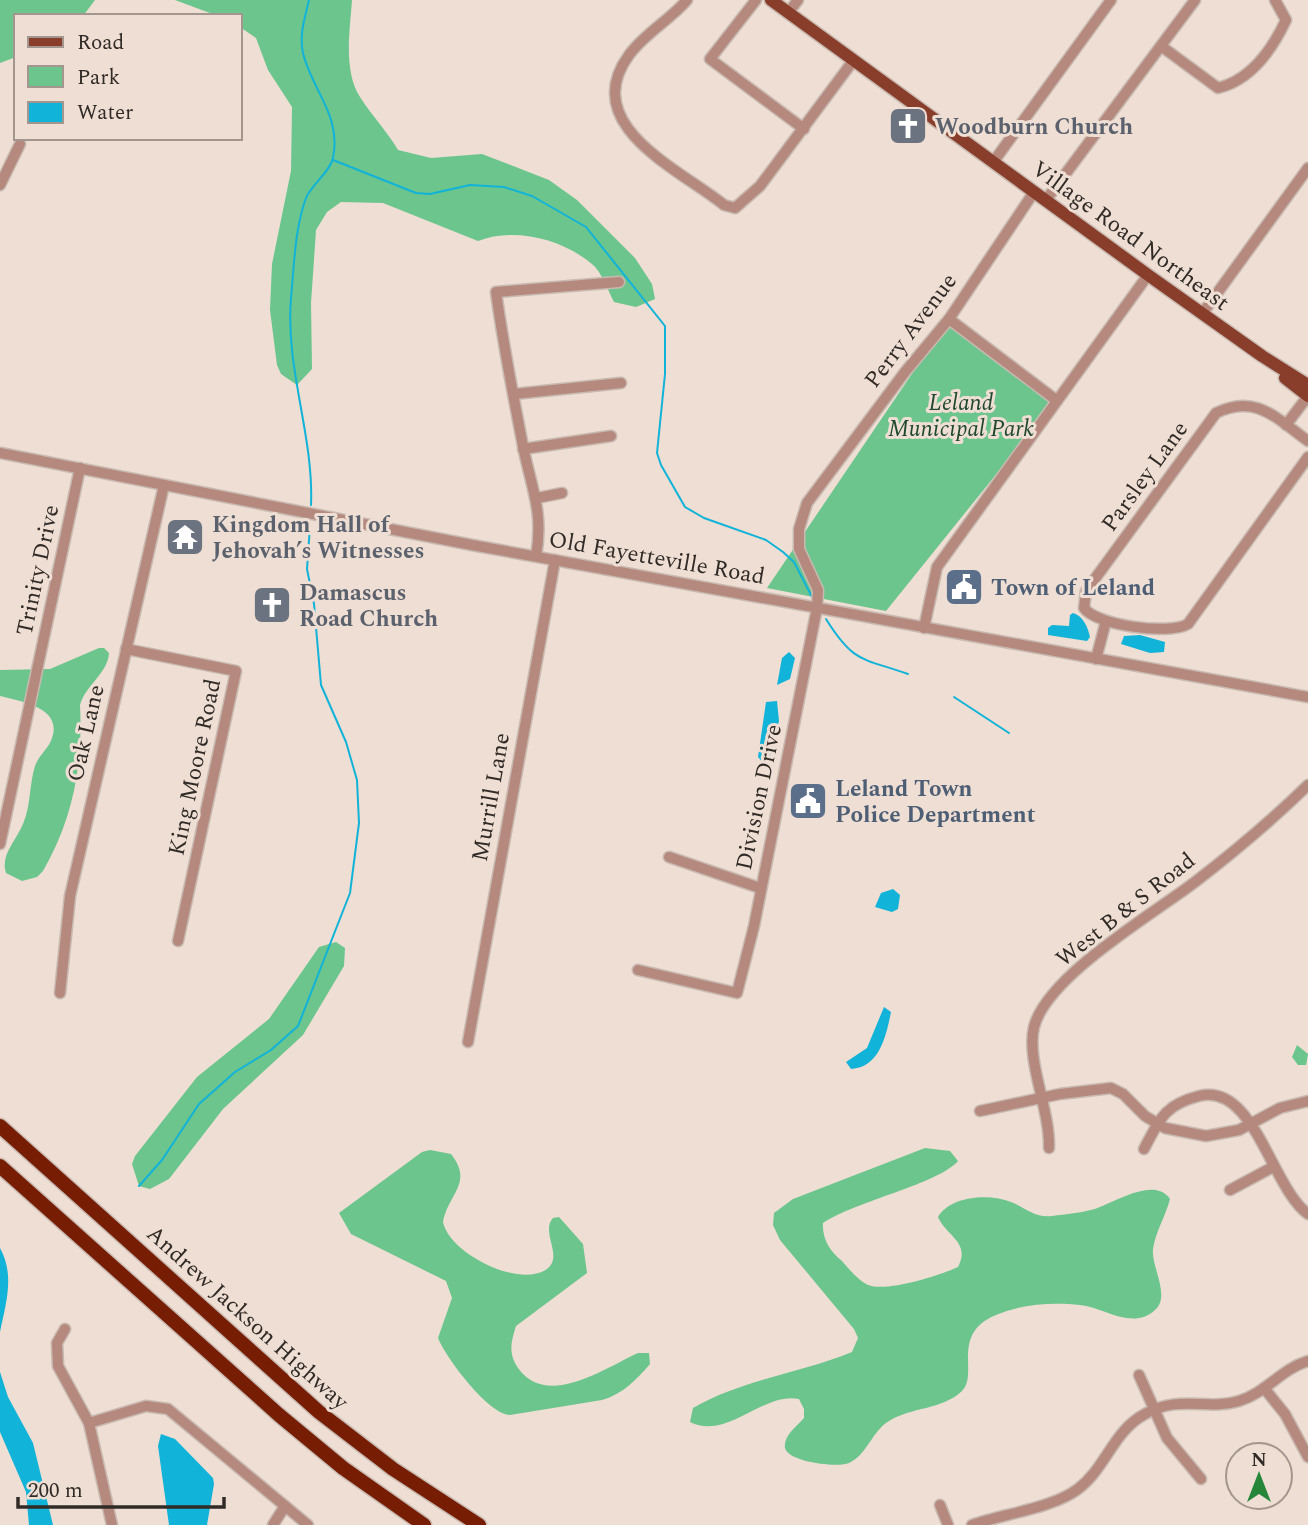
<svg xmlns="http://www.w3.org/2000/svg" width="1308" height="1525" font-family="Spectral,serif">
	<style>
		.green { fill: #6bc58d }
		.water { fill: #11b3d9 }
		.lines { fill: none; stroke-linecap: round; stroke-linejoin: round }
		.stream { stroke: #11b3d9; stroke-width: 2 }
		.minor-casing { stroke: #c8bab1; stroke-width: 13 }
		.major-casing { stroke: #c8bab1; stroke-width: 15 }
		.highway-casing { stroke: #c8bab1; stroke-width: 17 }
		.minor { stroke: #b6897e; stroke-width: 10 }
		.major { stroke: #893d2b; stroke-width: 12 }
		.highway { stroke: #761d04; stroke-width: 14 }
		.labels { text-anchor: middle; stroke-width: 6; stroke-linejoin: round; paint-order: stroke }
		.worship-label { font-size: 23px; font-weight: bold; fill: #5b616d; stroke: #eeded3; text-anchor: start }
		.street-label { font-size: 23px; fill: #312b27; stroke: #eeded3 }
		.park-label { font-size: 23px; font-style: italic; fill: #1f482f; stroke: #eeded3 }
		.service-label { font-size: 23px; font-weight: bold; fill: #4e5e75; stroke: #eeded3; text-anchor: start }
	</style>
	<rect width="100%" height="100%" fill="#eeded3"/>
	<g class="green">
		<polygon points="0,0 95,0 83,16 16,16 16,57 0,63"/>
		<path d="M175,0H352C350,30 343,71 360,97C372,116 387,131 398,150L431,158L482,154L549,180L577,200L635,258L652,284L655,299L636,307L614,302C608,291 602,272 592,264C562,239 515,227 478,241L383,203L341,202L327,212L316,230L311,303L312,369L297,385L281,374L277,365L270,310L272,264L291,171L292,107L268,70L256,38L240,27V16H218Z"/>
		<polygon points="949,319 1056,400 886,611 767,588"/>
		<path d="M99,648H104L109,653C108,673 85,686 80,705C83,765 73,819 43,871L37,877L22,881L6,873C0,855 16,841 23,824C31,806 29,785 35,766C39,755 49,748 52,738C63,707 19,701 0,696V670L50,669Z"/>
		<polygon points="336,942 345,948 344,966 303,1035 223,1109 169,1179 150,1189 139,1186 132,1164 135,1156 197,1077 269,1019 319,947"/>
		<polygon points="1297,1045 1308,1054 1306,1065 1298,1065 1292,1057"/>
		<path d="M925,1148L950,1151L958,1161C938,1184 856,1201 823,1223C822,1239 830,1251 842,1261C849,1269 857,1279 866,1284C883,1294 941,1275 958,1267C971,1242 946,1236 938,1217C950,1196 989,1193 1011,1202C1026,1208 1035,1218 1052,1216C1066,1214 1081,1213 1095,1209C1114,1203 1154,1176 1170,1199C1166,1215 1155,1233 1153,1249C1151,1267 1171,1296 1155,1310C1132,1331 1104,1307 1080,1305C1053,1302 1021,1304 996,1315C950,1334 979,1374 962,1391C942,1410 911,1407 889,1421C872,1431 867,1455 849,1463C838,1468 788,1462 785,1448C783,1436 797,1426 804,1418V1409L799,1399C764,1391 727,1441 690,1422L693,1408C741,1380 801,1373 852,1352L858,1338L854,1329L780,1240L773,1225L774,1213L793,1199Z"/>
		<path d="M430,1150L451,1154C474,1183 448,1194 443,1222C449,1253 519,1289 547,1269C564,1256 540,1232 553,1218L559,1217L583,1244L587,1273L516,1326C511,1342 508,1353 518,1368C547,1409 605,1368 638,1353H649L650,1364C636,1380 623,1394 602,1400L510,1415C489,1415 446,1358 438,1338L452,1298L446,1281L351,1234L339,1213L422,1152Z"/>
	</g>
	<g class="water">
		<path d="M1073,613C1083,616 1088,627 1090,637L1087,641L1048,635V628L1052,625L1069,626L1070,615Z"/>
		<polygon points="1140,635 1165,642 1164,652 1150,653 1121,644 1124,636"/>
		<polygon points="789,652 795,658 790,679 777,685 782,658"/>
		<polygon points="777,701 779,721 767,767 758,757 766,702"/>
		<polygon points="893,889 900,895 898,909 892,912 875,907 881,893"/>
		<path d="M884,1007L891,1012C886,1036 880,1067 851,1069L846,1062L867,1048Z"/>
		<path d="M0,1248C15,1275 6,1303 0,1332Z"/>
		<polygon points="0,1372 8,1397 33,1443 53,1525 29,1525 26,1492 0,1432"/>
		<polygon points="161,1434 175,1439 213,1478 214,1484 207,1525 169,1525 158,1446"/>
	</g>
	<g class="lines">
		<g class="stream">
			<path d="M309,0C305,17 299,35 303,53C311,89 342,115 333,158C330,172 312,184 306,198C295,227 294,266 291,298C285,368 314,436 311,505"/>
			<polyline points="333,160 416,193 430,194 470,185 504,187 532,196 586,227 665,326 665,374 657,453 661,465 685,507 704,518 766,540 783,552 794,562 813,599"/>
			<path d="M826,619C854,664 863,658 908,674"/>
			<polyline points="954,697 1009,733"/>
			<polyline points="139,1186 162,1160 199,1104 235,1072 271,1050 298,1026 350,893 359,823 357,780 346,742 321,685 314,604 307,569 310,526"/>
		</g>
		<g class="minor-casing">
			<g id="minor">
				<path d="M687,0C670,20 645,33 629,55C578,125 679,169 724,205L735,208L760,186L853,61"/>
				<polyline points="756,0 710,59 804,129"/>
				<polyline points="788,13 798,0"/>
				<path d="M1161,46L1218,88C1250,80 1272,50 1286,20L1275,0"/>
				<polyline points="994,161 1111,0"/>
				<polyline points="0,185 20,144"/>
				<polyline points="1046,200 1195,0"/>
				<polyline points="1202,314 1308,168"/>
				<polyline points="949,319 1056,400"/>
				<polyline points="514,394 621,383"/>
				<polyline points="1286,425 1308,396"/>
				<path d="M1308,441C1277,419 1256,393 1216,413L1086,591L1084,608C1097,626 1170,635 1188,624L1308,457"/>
				<polyline points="523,449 611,436"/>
				<polyline points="0,453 472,545 1308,697"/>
				<polyline points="537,498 562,493"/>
				<path d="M536,556C544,512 531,487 523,446C513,395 503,343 496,292L619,282"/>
				<polyline points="924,628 937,567 1148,275"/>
				<polyline points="126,649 236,671 178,941"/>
				<polyline points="1096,659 1106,621"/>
				<polyline points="0,844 80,468"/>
				<polyline points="669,857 760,888"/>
				<polyline points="638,970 737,993 754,926 817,608 818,590 799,549 799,529 807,503 905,372 949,319 1034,192"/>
				<polyline points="60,993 70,896 164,485"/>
				<polyline points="468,1042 555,560"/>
				<polyline points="980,1111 1060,1094 1111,1088 1123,1094 1145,1116 1165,1128 1206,1136 1239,1130 1280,1108 1308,1101"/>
				<path d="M1049,1148C1050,1109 1026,1061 1034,1027C1047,976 1153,914 1195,882C1234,852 1272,820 1308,785"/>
				<path d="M1144,1149C1160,1119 1164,1105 1199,1096C1254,1082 1271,1187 1308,1214"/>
				<polyline points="1230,1190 1273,1167"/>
				<polyline points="65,1329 57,1343 58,1366 89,1423 112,1525"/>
				<polyline points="1139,1375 1167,1438 1201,1479"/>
				<polyline points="1264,1388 1285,1414 1308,1457"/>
				<polyline points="89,1423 146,1406 168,1409 308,1525"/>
				<polyline points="940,1505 948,1525"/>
				<polyline points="273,1525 285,1506"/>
				<path d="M972,1525C1003,1514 1053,1508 1078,1489C1106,1468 1113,1431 1145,1414C1180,1394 1207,1411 1239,1401C1266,1393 1281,1369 1308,1361"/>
			</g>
		</g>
		<g class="major-casing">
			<g id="major">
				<polyline points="771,0 1148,275 1262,356 1308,385"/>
				<polyline points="1285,378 1308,396"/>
			</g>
		</g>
		<g class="highway-casing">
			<g id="highway">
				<polyline points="0,1126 319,1412 393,1469 479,1525"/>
				<polyline points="0,1166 279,1415 343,1468 424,1525"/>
			</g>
		</g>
		<use href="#minor" class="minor"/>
		<use href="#major" class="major"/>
		<use href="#highway" class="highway"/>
	</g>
	<defs>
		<g id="church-square" transform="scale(2.0125)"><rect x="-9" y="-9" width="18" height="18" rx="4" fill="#6b7280" stroke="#eeded3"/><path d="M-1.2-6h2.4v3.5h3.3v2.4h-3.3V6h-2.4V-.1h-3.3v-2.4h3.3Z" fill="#fff"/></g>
		<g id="temple-square" transform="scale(2.0125)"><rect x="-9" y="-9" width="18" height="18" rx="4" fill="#6b7280" stroke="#eeded3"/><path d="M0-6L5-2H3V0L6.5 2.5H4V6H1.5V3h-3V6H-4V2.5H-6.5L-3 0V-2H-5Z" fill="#fff"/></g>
		<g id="civic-square" transform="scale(2.0125)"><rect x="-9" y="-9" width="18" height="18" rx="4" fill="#5c6f8a" stroke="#eeded3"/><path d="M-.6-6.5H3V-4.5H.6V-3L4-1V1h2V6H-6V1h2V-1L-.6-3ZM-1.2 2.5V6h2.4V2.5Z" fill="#fff"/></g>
	</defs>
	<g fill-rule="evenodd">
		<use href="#church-square" x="908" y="126"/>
		<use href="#temple-square" x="185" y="537"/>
		<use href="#civic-square" x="964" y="587"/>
		<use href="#church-square" x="272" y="605"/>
		<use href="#civic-square" x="808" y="801"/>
	</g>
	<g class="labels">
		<g class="worship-label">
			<text x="935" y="134">Woodburn Church</text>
			<text x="212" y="532">Kingdom Hall of<tspan x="212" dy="26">Jehovah’s Witnesses</tspan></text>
			<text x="299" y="600">Damascus<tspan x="299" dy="26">Road Church</tspan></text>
		</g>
		<g class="street-label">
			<text transform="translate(1131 235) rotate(36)" y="8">Village Road Northeast</text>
			<text transform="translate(910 330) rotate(-53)" y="8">Perry Avenue</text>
			<text transform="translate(1144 476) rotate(-54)" y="8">Parsley Lane</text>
			<text transform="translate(657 557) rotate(10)" y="8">Old Fayetteville Road</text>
			<text transform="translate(37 570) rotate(-78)" y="8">Trinity Drive</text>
			<text transform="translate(85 733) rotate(-77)" y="8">Oak Lane</text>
			<text transform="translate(194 767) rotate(-78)" y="8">King Moore Road</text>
			<text transform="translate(490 797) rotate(-80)" y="8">Murrill Lane</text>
			<text transform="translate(758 797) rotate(-78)" y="8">Division Drive</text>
			<text transform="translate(1125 909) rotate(-38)" y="8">West B &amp; S Road</text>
			<text transform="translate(248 1317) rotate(42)" y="8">Andrew Jackson Highway</text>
		</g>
		<g class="park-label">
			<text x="961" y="410">Leland<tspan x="961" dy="26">Municipal Park</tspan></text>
		</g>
		<g class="service-label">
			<text x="991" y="595">Town of Leland</text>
			<text x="835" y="796">Leland Town<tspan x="835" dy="26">Police Department</tspan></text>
		</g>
	</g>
	<rect x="14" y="14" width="228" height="126" fill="#eeded3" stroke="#a2968e" stroke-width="2"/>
	<rect x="28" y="37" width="35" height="10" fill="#893d2b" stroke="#a2968e" stroke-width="2"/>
	<text x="77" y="49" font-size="21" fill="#312b27">Road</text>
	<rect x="28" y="66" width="35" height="21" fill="#6bc58d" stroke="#a2968e" stroke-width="2"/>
	<text x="77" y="84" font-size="21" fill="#312b27">Park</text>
	<rect x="28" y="102" width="35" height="21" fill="#11b3d9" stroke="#a2968e" stroke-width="2"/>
	<text x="77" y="119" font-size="21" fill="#312b27">Water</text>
	<g transform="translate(1259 1476)"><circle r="33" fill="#eeded3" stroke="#a2968e" stroke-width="2"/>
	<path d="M0-5L12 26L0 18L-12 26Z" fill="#25863a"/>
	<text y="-10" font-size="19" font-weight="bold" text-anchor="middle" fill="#312b27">N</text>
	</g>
	<path d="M18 1497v10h206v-10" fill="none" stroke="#312b27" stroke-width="3.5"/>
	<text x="28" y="1497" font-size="21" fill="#312b27" stroke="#eeded3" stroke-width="5" paint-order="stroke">200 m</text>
</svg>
